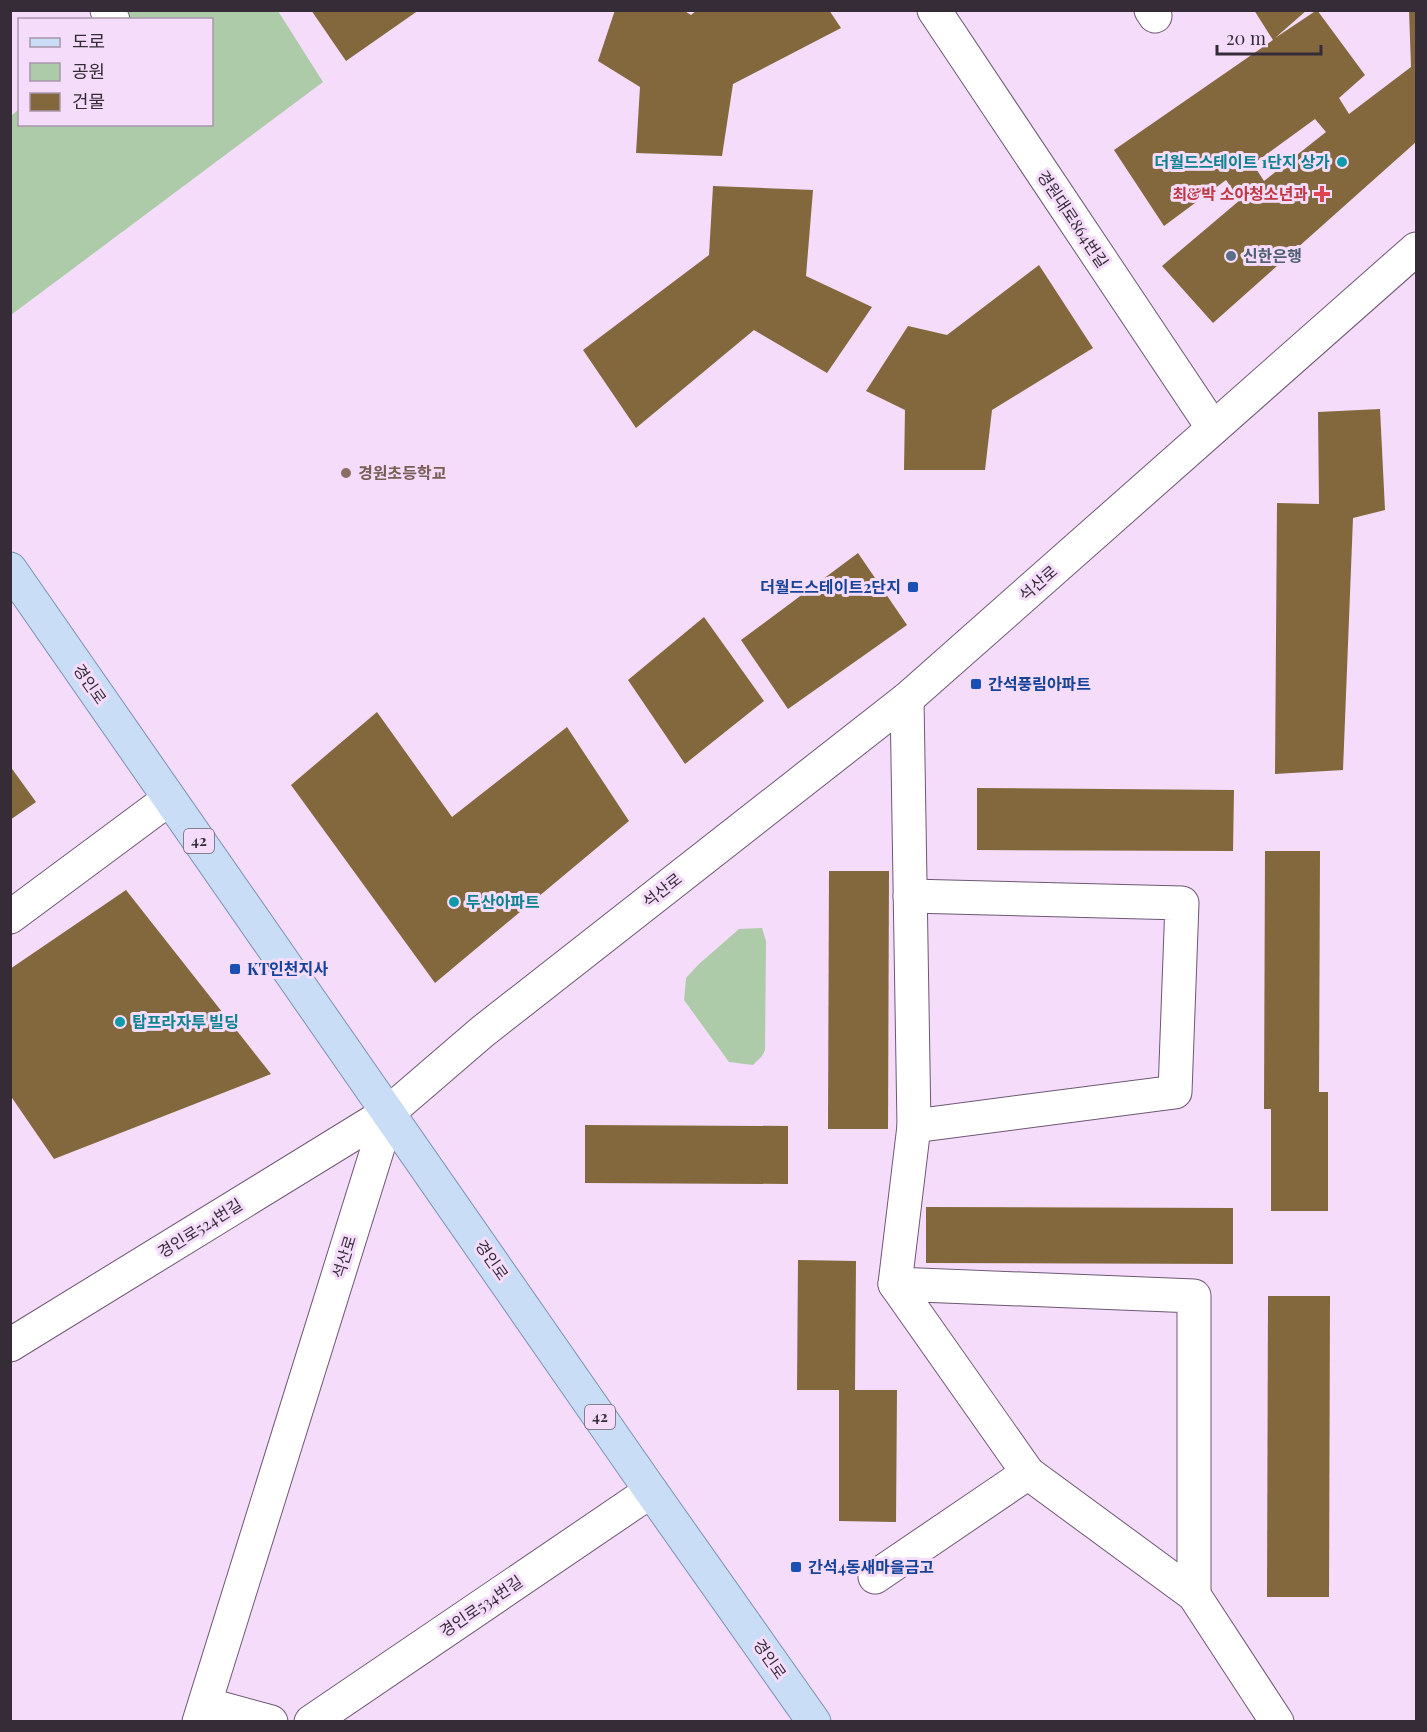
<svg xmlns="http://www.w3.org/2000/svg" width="1427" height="1732" font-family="'Playfair Display','Noto Sans KR',serif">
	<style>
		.green { fill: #aecba9 }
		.building { fill: #82683c; fill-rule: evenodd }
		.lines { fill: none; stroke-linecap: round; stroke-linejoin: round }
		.minor-casing { stroke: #6d5872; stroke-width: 35 }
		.major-casing { stroke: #7f91b0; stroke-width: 35 }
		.minor { stroke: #fff; stroke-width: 33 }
		.major { stroke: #caddf7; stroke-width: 33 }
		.culture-dot { fill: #0f9aa8; stroke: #f4dcfa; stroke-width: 2 }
		.health-dot { fill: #e0444e; stroke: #f4dcfa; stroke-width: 2 }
		.service-dot { fill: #5c6f8a; stroke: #f4dcfa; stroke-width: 2 }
		.education-dot { fill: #8d6e63; stroke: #f4dcfa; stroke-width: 2 }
		.transit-dot { fill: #1a4fb4; stroke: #f4dcfa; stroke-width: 2 }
		.labels { text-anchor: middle; stroke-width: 6; stroke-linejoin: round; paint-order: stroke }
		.shield { fill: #f4dcfa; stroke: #6e6172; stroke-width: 1.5 }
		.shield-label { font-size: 15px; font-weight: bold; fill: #352c37 }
		.culture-label { font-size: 16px; font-weight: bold; fill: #0d838f; stroke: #f4dcfa; text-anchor: start }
		.health-label { font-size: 16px; font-weight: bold; fill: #be3a42; stroke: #f4dcfa; text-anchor: end }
		.street-label { font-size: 16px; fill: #352c37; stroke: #f4dcfa }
		.service-label { font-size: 16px; font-weight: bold; fill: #4e5e75; stroke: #f4dcfa; text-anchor: start }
		.education-label { font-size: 16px; font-weight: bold; fill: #785e54; stroke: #f4dcfa; text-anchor: start }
		.transit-label { font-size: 16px; font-weight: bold; fill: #164399; stroke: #f4dcfa; text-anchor: start }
	</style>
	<rect width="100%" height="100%" fill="#f4dcfa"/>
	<g class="green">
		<polygon points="121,11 278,11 323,82 11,315 11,116 19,109 20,124 212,124 212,20 127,19"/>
		<polygon points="762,928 766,941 765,1050 762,1056 753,1065 729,1062 684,1000 685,990 686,978 699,964 739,929"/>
	</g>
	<g class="building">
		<polygon points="311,10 419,10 346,61"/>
		<polygon points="615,10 683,10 691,15 697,10 829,10 841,28 733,84 722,156 636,153 640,87 598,61"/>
		<path d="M1254,10H1307L1275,38L1317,10L1365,75L1339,98L1349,114L1411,67L1409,10H1416V142L1213,323L1162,266L1240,200L1226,180L1164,226L1114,150L1273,40ZM1315,119L1326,132L1264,181L1253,164Z"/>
		<polygon points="713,186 813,190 806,276 872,307 827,373 754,330 636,428 583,350 709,255"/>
		<polygon points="1039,265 1093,348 992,410 985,470 904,470 905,410 866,391 908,326 947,335"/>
		<polygon points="1380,409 1385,510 1353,518 1343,770 1275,774 1277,503 1319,504 1318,412"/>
		<polygon points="858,553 907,625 788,709 741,640"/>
		<polygon points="704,617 764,701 685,764 628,680"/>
		<polygon points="377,712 452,817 567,727 629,821 435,983 291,785"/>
		<polygon points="10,766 36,802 10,820"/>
		<polygon points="977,788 1234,790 1233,851 977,850"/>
		<polygon points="1265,851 1320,851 1319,1092 1328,1092 1328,1211 1271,1211 1271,1109 1264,1109"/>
		<polygon points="829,871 889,871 888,1129 828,1129"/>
		<polygon points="126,890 271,1074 54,1159 10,1095 10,969"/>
		<polygon points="585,1125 788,1126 788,1184 585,1183"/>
		<polygon points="926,1207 1233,1208 1233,1264 926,1263"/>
		<polygon points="798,1260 856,1261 855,1390 897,1390 896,1522 839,1521 839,1390 797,1390"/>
		<polygon points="1268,1296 1330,1296 1329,1597 1267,1597"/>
	</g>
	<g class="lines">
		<g class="minor-casing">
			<g id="minor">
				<polyline points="107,10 113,20"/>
				<polyline points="934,10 1213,428"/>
				<polyline points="1151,10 1155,16"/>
				<polyline points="910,896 1182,903 1175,1092 914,1126"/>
				<polyline points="10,917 169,799"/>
				<polyline points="895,1284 914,1126 907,699"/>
				<polyline points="10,1345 389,1112 482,1032 907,699 1416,249"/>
				<polyline points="1028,1473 895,1284 1194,1296 1194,1595"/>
				<polyline points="875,1577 1028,1473 1194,1595 1277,1722"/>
				<polyline points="205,1704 271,1722"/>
				<polyline points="199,1722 389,1112"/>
				<polyline points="311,1722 651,1491"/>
			</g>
		</g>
		<g class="major-casing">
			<polyline id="major" points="10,569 651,1491 814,1722"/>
		</g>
		<use href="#minor" class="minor"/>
		<use href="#major" class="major"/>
	</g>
	<g class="culture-dot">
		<circle cx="1342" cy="162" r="6"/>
		<circle cx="454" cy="902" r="6"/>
		<circle cx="120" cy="1022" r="6"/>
	</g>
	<path class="health-dot" d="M1319 185h6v6h6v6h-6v6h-6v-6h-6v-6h6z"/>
	<circle class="service-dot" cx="1231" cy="256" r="6"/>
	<circle class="education-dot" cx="346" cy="473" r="6"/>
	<g class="transit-dot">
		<rect x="907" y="581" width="12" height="12" rx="3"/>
		<rect x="970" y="678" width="12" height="12" rx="3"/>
		<rect x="229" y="963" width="12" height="12" rx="3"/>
		<rect x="790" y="1561" width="12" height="12" rx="3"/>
	</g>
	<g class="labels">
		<g class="shield">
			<rect x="184" y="829" width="30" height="24" rx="4.5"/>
			<rect x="585" y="1405" width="30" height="24" rx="4.5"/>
		</g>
		<g class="shield-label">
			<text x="199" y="846">42</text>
			<text x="600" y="1422">42</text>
		</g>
		<g class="culture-label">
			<text x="1330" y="168" text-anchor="end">더월드스테이트 1단지 상가</text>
			<text x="466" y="908">두산아파트</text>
			<text x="132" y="1028">탑프라자투 빌딩</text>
		</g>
		<g class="health-label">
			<text x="1308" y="200">최&amp;박 소아청소년과</text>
		</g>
		<g class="street-label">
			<text transform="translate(1073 219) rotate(56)" y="6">경원대로864번길</text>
			<text transform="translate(1038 583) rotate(-41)" y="6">석산로</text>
			<text transform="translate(90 684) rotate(55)" y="6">경인로</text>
			<text transform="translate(662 890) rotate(-38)" y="6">석산로</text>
			<text transform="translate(200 1228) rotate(-32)" y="6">경인로524번길</text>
			<text transform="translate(344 1257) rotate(-73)" y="6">석산로</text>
			<text transform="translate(492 1260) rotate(55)" y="6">경인로</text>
			<text transform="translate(481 1606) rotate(-34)" y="6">경인로534번길</text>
			<text transform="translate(770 1659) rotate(55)" y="6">경인로</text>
		</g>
		<g class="service-label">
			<text x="1243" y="262">신한은행</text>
		</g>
		<g class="education-label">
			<text x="358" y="479">경원초등학교</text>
		</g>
		<g class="transit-label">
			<text x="901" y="593" text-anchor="end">더월드스테이트2단지</text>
			<text x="988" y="690">간석풍림아파트</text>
			<text x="247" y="975">KT인천지사</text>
			<text x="808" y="1573">간석4동새마을금고</text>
		</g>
	</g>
	<rect width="1427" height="1732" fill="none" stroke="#352c37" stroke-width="24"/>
	<rect x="18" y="18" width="195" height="108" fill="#f4dcfa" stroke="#a896ac" stroke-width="1.5"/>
	<rect x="30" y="38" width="30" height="9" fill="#caddf7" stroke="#a896ac" stroke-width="1.5"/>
	<text x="72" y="48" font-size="18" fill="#352c37">도로</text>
	<rect x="30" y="63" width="30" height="18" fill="#aecba9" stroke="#a896ac" stroke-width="1.5"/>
	<text x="72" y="78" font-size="18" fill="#352c37">공원</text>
	<rect x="30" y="93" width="30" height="18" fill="#82683c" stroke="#a896ac" stroke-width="1.5"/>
	<text x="72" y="108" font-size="18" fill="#352c37">건물</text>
	<path d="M1217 45v9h104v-9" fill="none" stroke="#352c37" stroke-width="3"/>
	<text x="1226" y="45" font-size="18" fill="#352c37" stroke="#f4dcfa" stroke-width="4.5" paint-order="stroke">20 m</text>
</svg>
